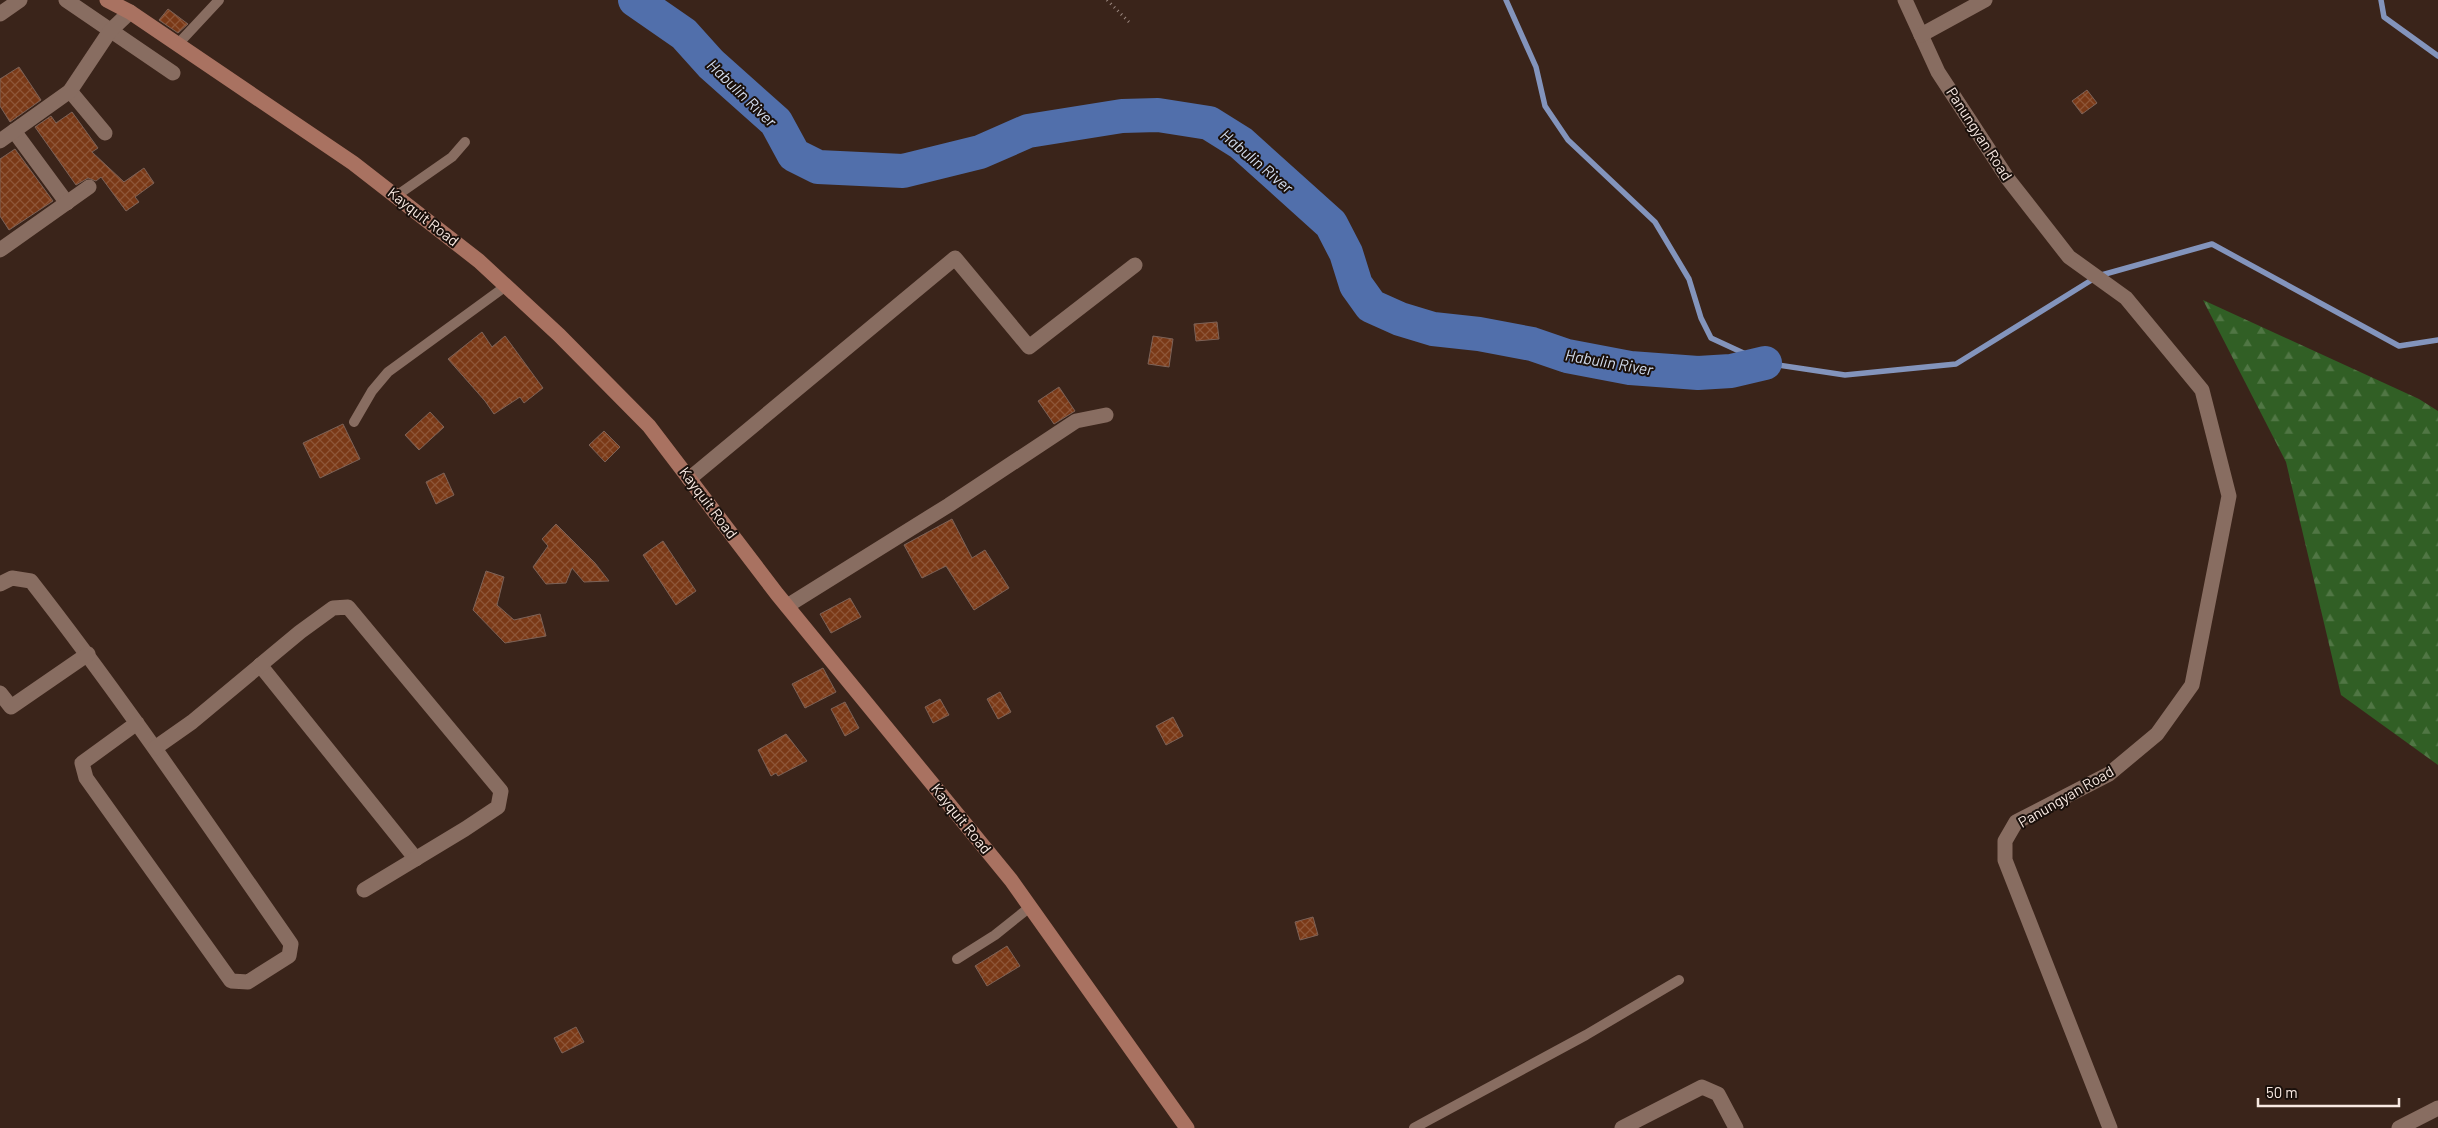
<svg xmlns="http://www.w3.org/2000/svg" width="2438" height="1128" font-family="Barlow,sans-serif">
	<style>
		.forest { fill: url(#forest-firs) }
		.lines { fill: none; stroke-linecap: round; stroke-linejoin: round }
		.stream { stroke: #8394bc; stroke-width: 5.5 }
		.river { stroke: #516fab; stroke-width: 34 }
		.building { fill: url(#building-cross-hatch); stroke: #7d6257 }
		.path { stroke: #9d8a82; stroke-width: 3; stroke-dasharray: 1 4; stroke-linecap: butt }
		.lane { stroke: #886d61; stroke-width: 10 }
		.street { stroke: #886d61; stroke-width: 15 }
		.secondary { stroke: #a97261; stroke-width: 15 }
		.labels { text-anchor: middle; stroke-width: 4; stroke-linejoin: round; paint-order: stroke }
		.street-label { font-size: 15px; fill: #f8e9e2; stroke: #1a100b }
		.water-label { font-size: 16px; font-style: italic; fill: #d3ddee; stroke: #1a100b }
	</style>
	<defs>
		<pattern id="forest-firs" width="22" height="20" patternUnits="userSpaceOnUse" patternTransform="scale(1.25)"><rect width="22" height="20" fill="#315f25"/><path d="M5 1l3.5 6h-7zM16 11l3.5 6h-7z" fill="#507644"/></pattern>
		<pattern id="building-cross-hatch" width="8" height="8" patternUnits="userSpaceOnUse" patternTransform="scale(1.25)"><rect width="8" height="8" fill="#7a3917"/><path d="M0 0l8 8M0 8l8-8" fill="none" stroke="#8e5638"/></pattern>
	</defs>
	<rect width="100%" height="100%" fill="#3a241a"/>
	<polygon class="forest" points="2203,300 2419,399 2438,411 2438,765 2341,695 2286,462"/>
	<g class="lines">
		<g class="stream">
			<polyline points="1506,0 1536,67 1545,106 1568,140 1655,222 1689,279 1701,318 1711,338 1765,363 1845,375 1956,364 2098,276 2212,244 2399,346 2438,340"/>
			<polyline points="2381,0 2384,17 2438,56"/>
		</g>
		<polyline class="river" points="635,0 684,34 711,64 776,122 794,155 818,167 903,171 980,152 1028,131 1122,116 1158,115 1209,123 1241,143 1331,224 1346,253 1356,285 1371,306 1400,319 1433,329 1479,334 1532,344 1567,356 1630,368 1698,373 1731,371 1765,363"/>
	</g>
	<g class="building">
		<polygon points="168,9 188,24 178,33 159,20"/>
		<polygon points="19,67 41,100 10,122 0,106 0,79"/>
		<polygon points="2087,90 2097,103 2082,114 2072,101"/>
		<polygon points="72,112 98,148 92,152 124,182 144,168 154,183 135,197 139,202 126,211 101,177 96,181 88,178 76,185 35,127 51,116 56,123"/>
		<polygon points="15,149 53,201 9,230 0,216 0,159"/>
		<polygon points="1217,322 1219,339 1196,341 1194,324"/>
		<polygon points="482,332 492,347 505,336 543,388 524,403 520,397 494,414 485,401 448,359"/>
		<polygon points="1153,336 1173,339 1169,367 1148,364"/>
		<polygon points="1059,387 1075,411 1054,424 1038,401"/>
		<polygon points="430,412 444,427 419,450 405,435"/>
		<polygon points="343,424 360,459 320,478 303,443"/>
		<polygon points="604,431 620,447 605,462 589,445"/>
		<polygon points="444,473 454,495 436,504 426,482"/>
		<polygon points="952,519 972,558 985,550 1009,588 974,610 946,566 922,578 904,545"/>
		<polygon points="556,524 595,563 609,581 584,582 572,568 566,583 546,584 533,567 548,546 542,539"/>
		<polygon points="663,541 696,591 676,605 643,555"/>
		<polygon points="486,571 504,577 497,605 514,620 540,614 546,636 505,643 473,610"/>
		<polygon points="850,598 861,617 831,633 820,614"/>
		<polygon points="823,668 836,692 805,708 792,684"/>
		<polygon points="1000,692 1011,712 998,719 987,699"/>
		<polygon points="940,699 949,715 933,723 925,707"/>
		<polygon points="845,702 859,728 845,736 831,709"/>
		<polygon points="1173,717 1183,736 1166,745 1156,726"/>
		<polygon points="786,734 807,761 778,776 776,773 771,776 758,750"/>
		<polygon points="1313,917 1318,935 1300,940 1295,922"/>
		<polygon points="1007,946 1020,966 987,986 975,966"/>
		<polygon points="576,1027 584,1042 562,1053 554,1038"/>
	</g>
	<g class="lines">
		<polyline class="path" points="1107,0 1130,23"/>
		<g class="lane">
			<polyline points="178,44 219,0"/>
			<polyline points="396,196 452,157 465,142"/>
			<polyline points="354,422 372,391 388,372 506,286"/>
			<polyline points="957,959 995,935 1030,907"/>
			<polyline points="1414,1128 1586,1035 1679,980"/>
		</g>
		<g class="street">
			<polyline points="66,0 173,73"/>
			<polyline points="1905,0 1938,72 2008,179 2069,257 2126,298 2202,390 2229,496 2192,685 2157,734 2109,774 2016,822 2005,841 2005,860 2110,1128"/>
			<polyline points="0,14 20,0"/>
			<polyline points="1921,35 1985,0"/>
			<polyline points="70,91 105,133"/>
			<polyline points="14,131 67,203"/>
			<polyline points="0,141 70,91 110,31 130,12"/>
			<polyline points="0,250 89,187"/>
			<polyline points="689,479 955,258 1029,347 1135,265"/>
			<path d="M0,584L12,578L31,581C123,699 206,822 291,944L289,956L248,982L231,981L86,778L82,763L137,723"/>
			<polyline points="787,606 949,505 1076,421 1106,415"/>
			<polyline points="260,665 416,859"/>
			<polyline points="0,693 11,707 88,654"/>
			<polyline points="155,748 192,722 300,632 333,608 348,607 501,791 498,807 465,829 364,890"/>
			<polyline points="1622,1128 1702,1087 1718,1094 1736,1128"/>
			<polyline points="2399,1128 2438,1108"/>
		</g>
		<polyline class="secondary" points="107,0 130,12 353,163 479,261 559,335 649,426 777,594 1011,880 1187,1128"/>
	</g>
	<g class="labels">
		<g class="street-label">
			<text transform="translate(1979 134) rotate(57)" y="5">Panungyan Road</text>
			<text transform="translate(423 217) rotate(38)" y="5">Kayquit Road</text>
			<text transform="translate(708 503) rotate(53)" y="5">Kayquit Road</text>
			<text transform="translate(2066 797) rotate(-30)" y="5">Panungyan Road</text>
			<text transform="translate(961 819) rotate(51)" y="5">Kayquit Road</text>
		</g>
		<g class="water-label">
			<text transform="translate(742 93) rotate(44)" y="6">Habulin River</text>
			<text transform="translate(1257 161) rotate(40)" y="6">Habulin River</text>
			<text transform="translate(1609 362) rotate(10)" y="6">Habulin River</text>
		</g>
	</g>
	<path d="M2258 1098v8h141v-8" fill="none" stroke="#f8e9e2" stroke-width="2.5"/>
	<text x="2266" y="1098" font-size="15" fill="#f8e9e2" stroke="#1a100b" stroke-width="4" paint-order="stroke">50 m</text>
</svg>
